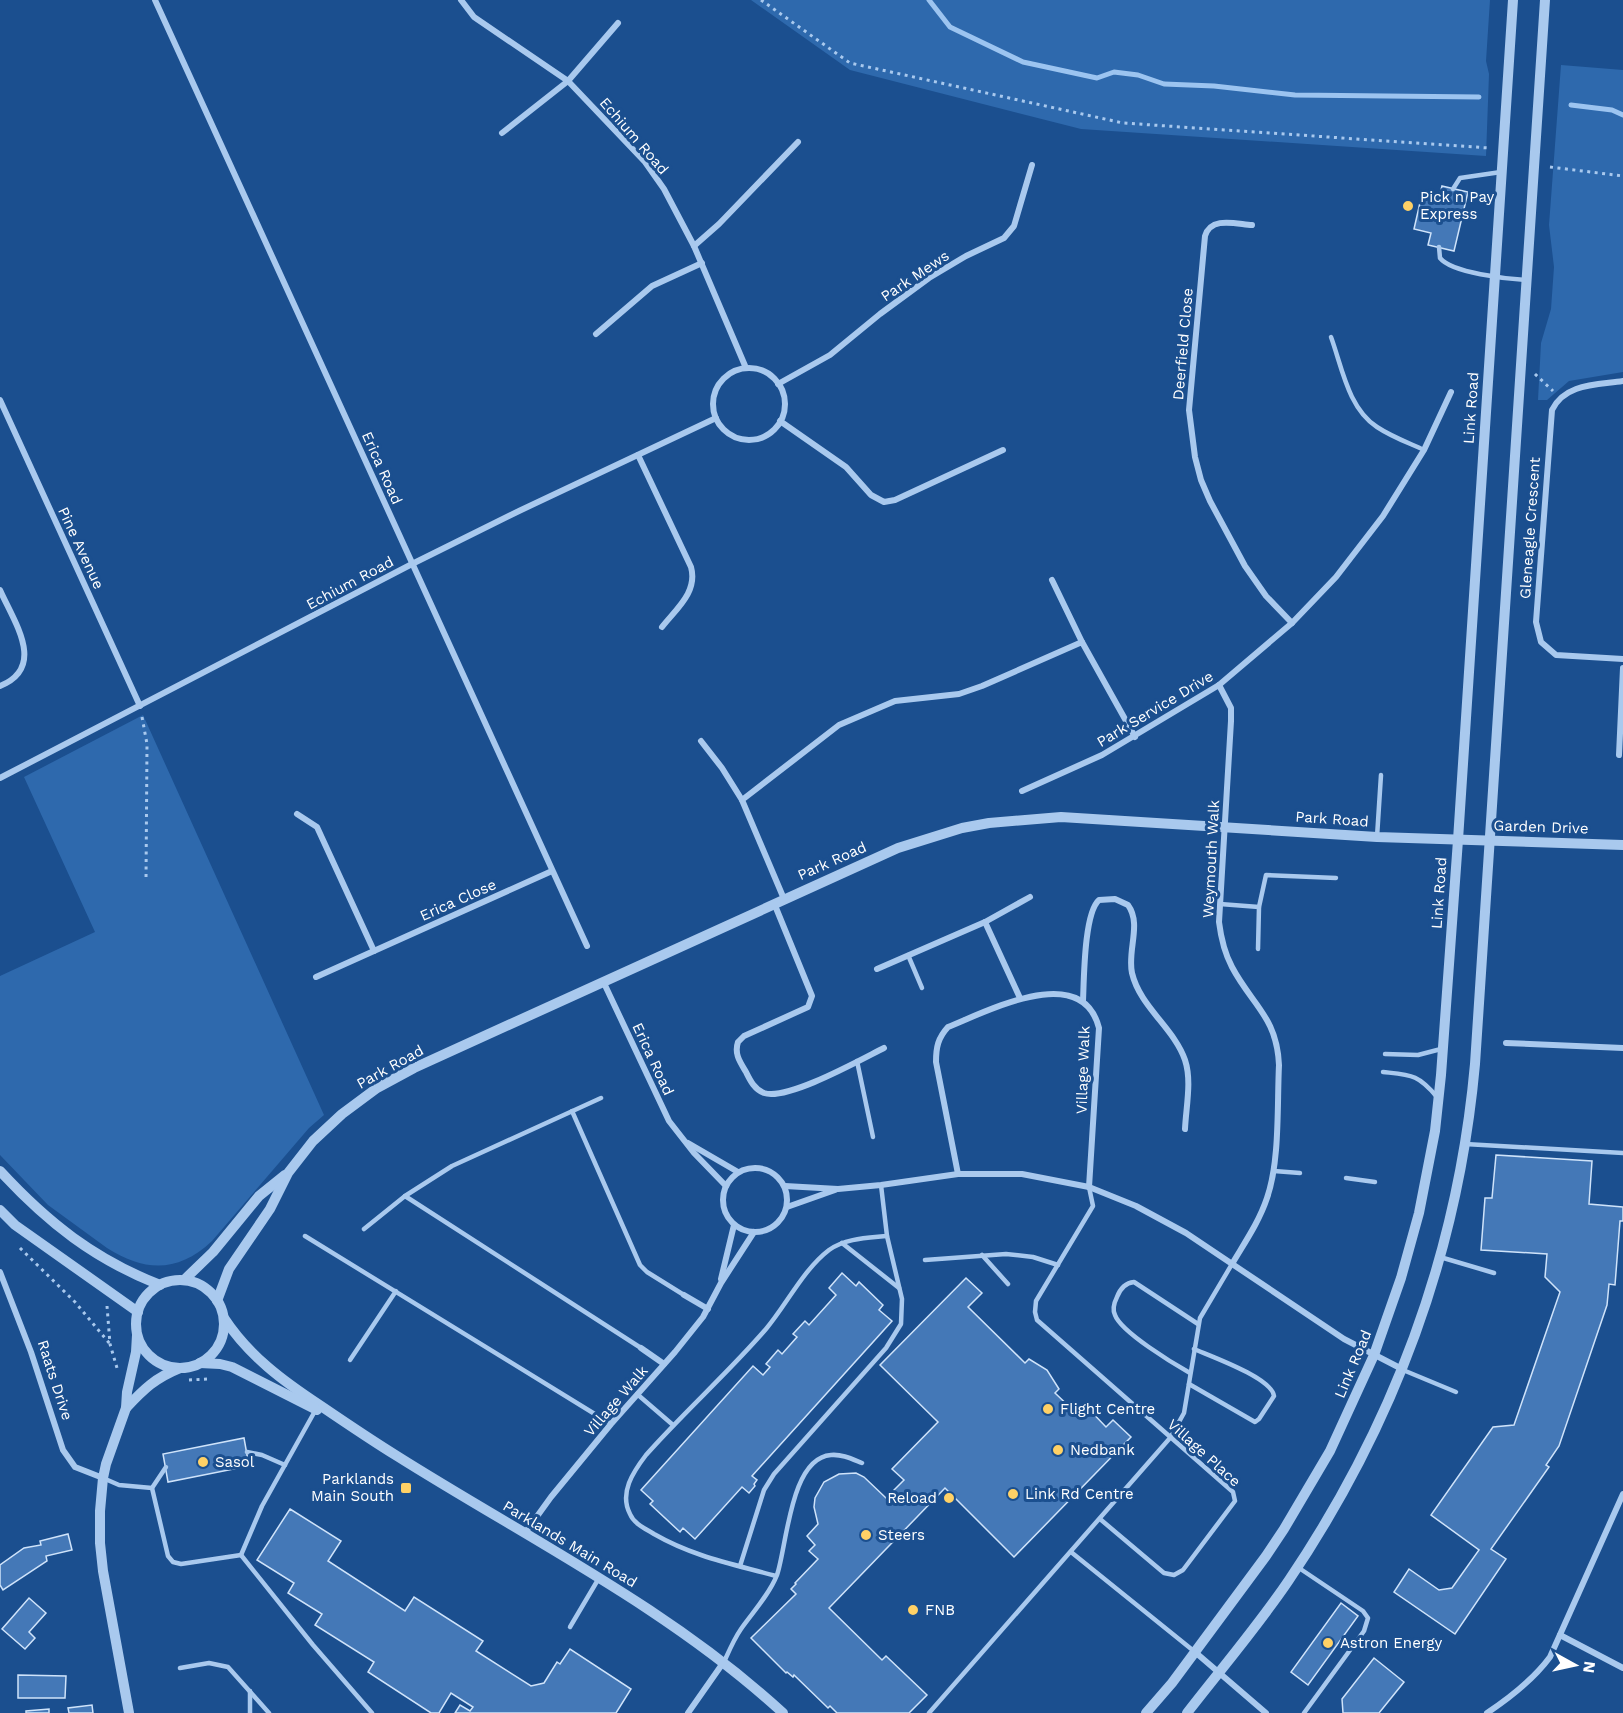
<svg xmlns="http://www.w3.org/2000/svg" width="1623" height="1713" font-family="'Work Sans',sans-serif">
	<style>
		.green { fill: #2e69ad }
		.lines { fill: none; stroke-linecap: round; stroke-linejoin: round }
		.stream { stroke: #9cc4f0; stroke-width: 5 }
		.building { fill: #4478b7; stroke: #cfe3fa; stroke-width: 1.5 }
		.path { stroke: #a9c9ee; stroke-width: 3; stroke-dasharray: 3 4.5; stroke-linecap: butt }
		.service { stroke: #a9c9ee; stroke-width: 4.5 }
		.minor { stroke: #a9c9ee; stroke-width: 6 }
		.tertiary { stroke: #a9c9ee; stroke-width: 10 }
		.poi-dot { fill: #ffd166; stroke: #1b4f8f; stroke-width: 2 }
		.labels { text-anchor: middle; stroke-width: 6; stroke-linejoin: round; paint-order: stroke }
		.street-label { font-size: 15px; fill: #fff; stroke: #1b4f8f }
		.poi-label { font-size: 15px; fill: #fff; stroke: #1b4f8f; text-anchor: start }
	</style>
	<rect width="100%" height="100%" fill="#1b4f8f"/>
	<g class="green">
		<polygon points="751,0 1490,0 1486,61 1489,74 1486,156 1081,129 850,70"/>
		<polygon points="1561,65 1623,70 1623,372 1569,381 1547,400 1538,400 1541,343 1551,309 1554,267 1549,225"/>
		<path d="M143,715L324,1115L309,1128L212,1241C178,1273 145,1272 107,1248L48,1205L0,1155V976L95,932L24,777Z"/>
	</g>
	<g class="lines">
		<g class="stream">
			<polyline points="929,0 950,27 1023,62 1097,78 1114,72 1138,75 1164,84 1214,86 1295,95 1479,97"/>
			<polyline points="1571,105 1612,110 1623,115"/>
		</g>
	</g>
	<g class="building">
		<polygon points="1442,186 1468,192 1454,251 1428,245 1431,233 1414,229 1422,194 1439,198"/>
		<polygon points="1496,1155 1592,1161 1589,1204 1623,1207 1623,1221 1620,1221 1615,1285 1609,1284 1607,1305 1559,1446 1546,1465 1549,1467 1491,1549 1506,1559 1455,1634 1394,1592 1409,1569 1439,1590 1452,1588 1479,1550 1431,1515 1493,1427 1514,1425 1560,1292 1545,1277 1547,1254 1481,1250 1485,1198 1492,1198"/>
		<polygon points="842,1273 856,1286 859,1282 883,1305 879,1310 892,1321 752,1476 757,1480 754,1484 755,1486 749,1493 742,1487 695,1539 683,1528 680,1532 650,1504 653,1501 641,1490 753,1366 763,1375 770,1367 766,1364 778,1350 782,1354 797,1337 793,1334 805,1321 809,1325 836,1295 829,1288"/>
		<polygon points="966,1278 982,1293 968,1307 1025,1363 1029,1359 1047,1370 1059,1389 1055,1393 1075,1412 1084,1404 1106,1427 1113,1420 1131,1437 1014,1557 945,1488 829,1608 882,1660 886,1656 927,1695 909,1713 837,1713 830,1706 828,1708 794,1675 793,1677 787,1672 786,1673 751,1638 796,1594 791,1589 796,1584 795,1583 818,1559 809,1551 815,1545 807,1536 818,1524 814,1507 815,1498 824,1482 839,1474 856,1473 864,1477 886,1498 904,1480 892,1469 938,1422 880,1365"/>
		<polygon points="244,1438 249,1466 168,1482 163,1454"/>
		<polygon points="290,1509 341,1541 328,1561 405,1611 414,1597 483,1641 476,1651 531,1686 544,1683 557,1662 560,1664 570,1649 631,1689 616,1713 455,1713 460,1705 470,1711 473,1707 451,1693 439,1713 431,1713 368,1672 374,1662 315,1625 322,1614 288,1593 294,1583 257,1560"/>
		<polygon points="68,1534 72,1550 46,1556 47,1561 3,1590 0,1585 0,1565 24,1548 41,1545 40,1541"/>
		<polygon points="29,1598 46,1613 29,1632 35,1638 25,1649 2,1629"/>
		<polygon points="1341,1603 1358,1616 1308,1685 1291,1672"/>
		<polygon points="1374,1658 1404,1682 1379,1713 1343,1713 1342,1699"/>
		<polygon points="18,1675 66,1676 65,1698 18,1698"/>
		<polygon points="92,1705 93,1713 69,1713 68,1708"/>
		<polygon points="49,1709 49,1713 26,1713 26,1711"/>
	</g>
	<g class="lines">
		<g class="path">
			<polyline points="761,0 850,63 1123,123 1489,148"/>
			<polyline points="1550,167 1623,176"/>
			<polyline points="1535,374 1553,391"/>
			<polyline points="142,717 147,744 146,881"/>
			<polyline points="20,1248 75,1302 110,1344"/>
			<polyline points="107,1306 110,1344 117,1368"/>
			<polyline points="189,1380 209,1379"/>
		</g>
		<g class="service">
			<polyline points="1453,189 1460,178 1501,172"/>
			<path d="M1439,247L1440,258C1452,273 1507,279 1527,280"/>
			<path d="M1331,337C1342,367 1348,408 1377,427C1392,437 1409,443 1424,450"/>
			<polyline points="1377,837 1381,775"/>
			<polyline points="1220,904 1259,907"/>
			<polyline points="1258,949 1259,907 1266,875 1336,878"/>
			<polyline points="908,955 922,988"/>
			<polyline points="1385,1054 1418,1055 1441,1049"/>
			<polyline points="857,1061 873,1137"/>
			<path d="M1383,1072C1411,1075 1418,1074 1437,1097"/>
			<polyline points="572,1111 640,1265 647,1272 684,1295"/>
			<polyline points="1465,1144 1623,1153"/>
			<polyline points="1274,1171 1300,1173"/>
			<polyline points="1346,1178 1375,1182"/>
			<polyline points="1089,1187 1093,1206 1036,1301 1035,1312 1037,1320 1233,1492 1235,1501 1183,1570 1174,1575 1164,1573 1100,1519"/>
			<polyline points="405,1196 452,1166 601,1098"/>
			<polyline points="364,1229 405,1196 641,1348"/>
			<polyline points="305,1236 611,1424"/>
			<polyline points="842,1243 899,1288"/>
			<polyline points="982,1255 1008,1284"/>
			<polyline points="1440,1257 1494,1273"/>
			<polyline points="925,1260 1006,1254 1033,1257 1058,1265"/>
			<polyline points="350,1360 396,1291"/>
			<polyline points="1403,1370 1456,1392"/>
			<path d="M1190,1373C1174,1364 1121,1332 1115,1315C1112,1309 1114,1303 1117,1297C1120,1289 1125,1283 1134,1282L1198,1324"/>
			<path d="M1189,1384L1255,1422L1259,1419L1274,1396C1272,1378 1210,1356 1194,1349"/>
			<polyline points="637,1394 673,1425"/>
			<polyline points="247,1452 262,1455 285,1465"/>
			<polyline points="103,1478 119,1485 152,1488 166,1467"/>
			<polyline points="152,1488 168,1556 173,1562 181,1564 241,1555"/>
			<polyline points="1071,1552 1195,1652"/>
			<polyline points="241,1555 313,1645 372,1713"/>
			<polyline points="241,1555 262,1506 315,1411"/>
			<polyline points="740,1566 764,1490 774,1474 886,1348 901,1324 902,1299 887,1236 881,1185"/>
			<polyline points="1299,1568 1363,1611 1368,1618 1364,1631 1304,1713"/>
			<path d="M776,1576C733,1564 694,1557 654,1534C646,1529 634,1524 630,1514C619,1493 633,1472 646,1455C684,1412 728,1373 766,1329C787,1304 803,1270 829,1250C846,1238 868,1238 887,1236"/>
			<polyline points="570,1627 599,1578"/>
			<path d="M724,1662C729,1651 734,1639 741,1629C753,1612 769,1595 777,1575C787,1546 790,1458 831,1455C842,1454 852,1459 862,1463"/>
			<polyline points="180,1668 209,1663 228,1667 269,1713"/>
			<polyline points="250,1691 250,1713"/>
			<polyline points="929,1713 1170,1438 1184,1413 1200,1318 1232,1264"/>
		</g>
		<g class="minor">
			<polyline points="155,0 587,946"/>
			<polyline points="461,0 474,17 568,81 645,162 664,189 694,246 746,368"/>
			<polyline points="502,133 568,81 618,23"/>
			<path d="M1252,225C1236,224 1211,216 1205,236L1189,410L1195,457L1201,480L1210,501L1245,566L1266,596L1292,623"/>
			<polyline points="694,246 719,224 798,142"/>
			<polyline points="596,334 652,286 702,263"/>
			<circle cx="749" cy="404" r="36"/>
			<path d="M1623,381C1598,385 1565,383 1552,410L1536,622L1541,642L1556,655L1623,659"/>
			<polyline points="778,384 830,355 880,314 929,278 966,256 1004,238 1014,226 1032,165"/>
			<polyline points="0,400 140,706"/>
			<polyline points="780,421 846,467 871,495 884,502 895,500 1003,450"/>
			<path d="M638,455L691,567C698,592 676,609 662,627"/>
			<polyline points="1052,580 1082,642"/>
			<path d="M0,590C14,622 47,667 0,686"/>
			<path d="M1219,685L1231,708V721L1219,922C1221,938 1224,952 1232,967C1252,1005 1277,1017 1279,1065C1277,1105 1280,1161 1267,1198C1259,1222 1245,1242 1232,1264"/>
			<polyline points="701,741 722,768 742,800"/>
			<polyline points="1619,755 1623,668"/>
			<polyline points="0,778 412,564 519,511 716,418"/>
			<polyline points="1022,791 1102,755 1219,685 1292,623 1336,577 1383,516 1424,450 1451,392"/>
			<polyline points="297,814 317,827 374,951"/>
			<polyline points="784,899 742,800 839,725 895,701 959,694 982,686 1082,642 1135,737"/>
			<path d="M774,903L812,996L808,1007L744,1036L738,1042C734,1054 740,1062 746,1072C750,1080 754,1089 764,1093C787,1101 860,1060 884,1048"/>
			<polyline points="985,922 1020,998"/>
			<polyline points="877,969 985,922 1030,897"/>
			<polyline points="316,977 552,871"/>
			<polyline points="603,981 669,1121 694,1153 726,1186"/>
			<path d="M1083,1001C1084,980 1084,913 1099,900L1115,899L1128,905C1142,924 1127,951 1132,973C1140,1007 1174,1028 1185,1060C1192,1081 1186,1107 1185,1129"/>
			<polyline points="1506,1043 1623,1048"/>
			<polyline points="688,1143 738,1172"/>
			<circle cx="755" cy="1200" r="32"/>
			<path d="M958,1174L936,1062C936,1047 938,1038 948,1027C988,1011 1082,961 1099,1028L1089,1187"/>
			<polyline points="785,1186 838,1189 881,1185 958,1174 1022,1174 1089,1187 1136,1206 1186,1233 1344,1339 1402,1369"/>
			<polyline points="787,1207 835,1190"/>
			<polyline points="0,1272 31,1352 63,1450 75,1467 103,1478"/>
			<polyline points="721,1279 734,1225"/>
			<polyline points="684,1295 708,1309"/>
			<polyline points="641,1348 664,1364"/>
			<polyline points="525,1533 551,1497 611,1424 675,1352 703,1317 721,1283 754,1232"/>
			<polyline points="1560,1635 1623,1668"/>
			<polyline points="1195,1652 1266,1713"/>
			<polyline points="688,1713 723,1663"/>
			<path d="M1487,1713C1511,1697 1533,1680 1550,1657L1623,1494"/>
		</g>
		<g class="tertiary">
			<path d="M0,1171C48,1223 94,1259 160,1285"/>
			<polyline points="0,1210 15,1225 138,1312"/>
			<polyline points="184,1280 213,1252 259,1196 285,1175"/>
			<circle cx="180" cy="1324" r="44"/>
			<polyline points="217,1301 229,1269 270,1209 288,1173 313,1141 342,1114 377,1088 414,1068 898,848 962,828 989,823 1061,817 1377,837 1623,845"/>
			<path d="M224,1318C249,1356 283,1381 321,1406C346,1423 371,1440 397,1456C527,1538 669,1608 783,1713"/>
			<polyline points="200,1363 220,1364 232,1367 317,1410"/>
			<path d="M126,1408C144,1389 155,1378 180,1368"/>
			<polyline points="129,1713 103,1571 100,1543 100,1511 103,1478 106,1464 126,1408 127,1392 136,1352 137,1335"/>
			<polyline points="1146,1713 1172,1683 1266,1556 1284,1529 1330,1451 1374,1355 1401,1278 1419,1213 1435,1131 1441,1075 1458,840 1513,0"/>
			<path d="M1187,1713C1221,1669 1258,1626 1289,1580C1395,1423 1458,1253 1475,1064L1545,0"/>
		</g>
	</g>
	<g class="poi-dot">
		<circle cx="1408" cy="206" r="6"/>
		<circle cx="1048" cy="1409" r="6"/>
		<circle cx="1058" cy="1450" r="6"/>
		<circle cx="203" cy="1462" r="6"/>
		<rect x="400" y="1482" width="12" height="12" rx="3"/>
		<circle cx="1013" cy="1494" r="6"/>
		<circle cx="949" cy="1498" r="6"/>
		<circle cx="866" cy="1535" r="6"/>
		<circle cx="913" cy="1610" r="6"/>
		<circle cx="1328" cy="1643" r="6"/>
	</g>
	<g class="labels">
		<g class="street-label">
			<text transform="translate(634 136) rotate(49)" y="5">Echium Road</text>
			<text transform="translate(915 276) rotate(-34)" y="5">Park Mews</text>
			<text transform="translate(1183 344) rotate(-85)" y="5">Deerfield Close</text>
			<text transform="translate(1471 408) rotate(-86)" y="5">Link Road</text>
			<text transform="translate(382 468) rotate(66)" y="5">Erica Road</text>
			<text transform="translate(1530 528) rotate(-86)" y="5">Gleneagle Crescent</text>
			<text transform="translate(81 548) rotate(65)" y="5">Pine Avenue</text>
			<text transform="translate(350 583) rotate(-28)" y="5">Echium Road</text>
			<text transform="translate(1155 709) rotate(-31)" y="5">Park Service Drive</text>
			<text transform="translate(1332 819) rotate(4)" y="5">Park Road</text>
			<text transform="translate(1541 827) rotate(2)" y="5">Garden Drive</text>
			<text transform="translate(1211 859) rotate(-87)" y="5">Weymouth Walk</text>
			<text transform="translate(832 861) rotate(-24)" y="5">Park Road</text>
			<text transform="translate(1439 893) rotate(-86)" y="5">Link Road</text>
			<text transform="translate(458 900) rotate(-24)" y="5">Erica Close</text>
			<text transform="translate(653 1059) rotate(65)" y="5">Erica Road</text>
			<text transform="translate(390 1067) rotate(-29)" y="5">Park Road</text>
			<text transform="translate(1083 1070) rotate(-88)" y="5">Village Walk</text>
			<text transform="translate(1353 1364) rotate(-67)" y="5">Link Road</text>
			<text transform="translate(55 1380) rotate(72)" y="5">Raats Drive</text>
			<text transform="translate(616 1401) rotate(-49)" y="5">Village Walk</text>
			<text transform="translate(1204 1453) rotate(42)" y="5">Village Place</text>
			<text transform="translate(570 1544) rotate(31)" y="5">Parklands Main Road</text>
		</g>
		<g class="poi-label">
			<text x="1420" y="202">Pick n Pay<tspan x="1420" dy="17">Express</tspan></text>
			<text x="1060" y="1414">Flight Centre</text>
			<text x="1070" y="1455">Nedbank</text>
			<text x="215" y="1467">Sasol</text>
			<text x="394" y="1484" text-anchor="end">Parklands<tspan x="394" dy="17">Main South</tspan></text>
			<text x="1025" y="1499">Link Rd Centre</text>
			<text x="937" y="1503" text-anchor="end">Reload</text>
			<text x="878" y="1540">Steers</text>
			<text x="925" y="1615">FNB</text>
			<text x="1340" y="1648">Astron Energy</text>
		</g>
	</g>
	<g transform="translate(1575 1665) rotate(98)" stroke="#1b4f8f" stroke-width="4.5" paint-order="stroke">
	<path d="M0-4.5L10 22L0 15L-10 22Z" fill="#ffffff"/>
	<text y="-9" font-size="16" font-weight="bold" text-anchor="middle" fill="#ffffff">N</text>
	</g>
</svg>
